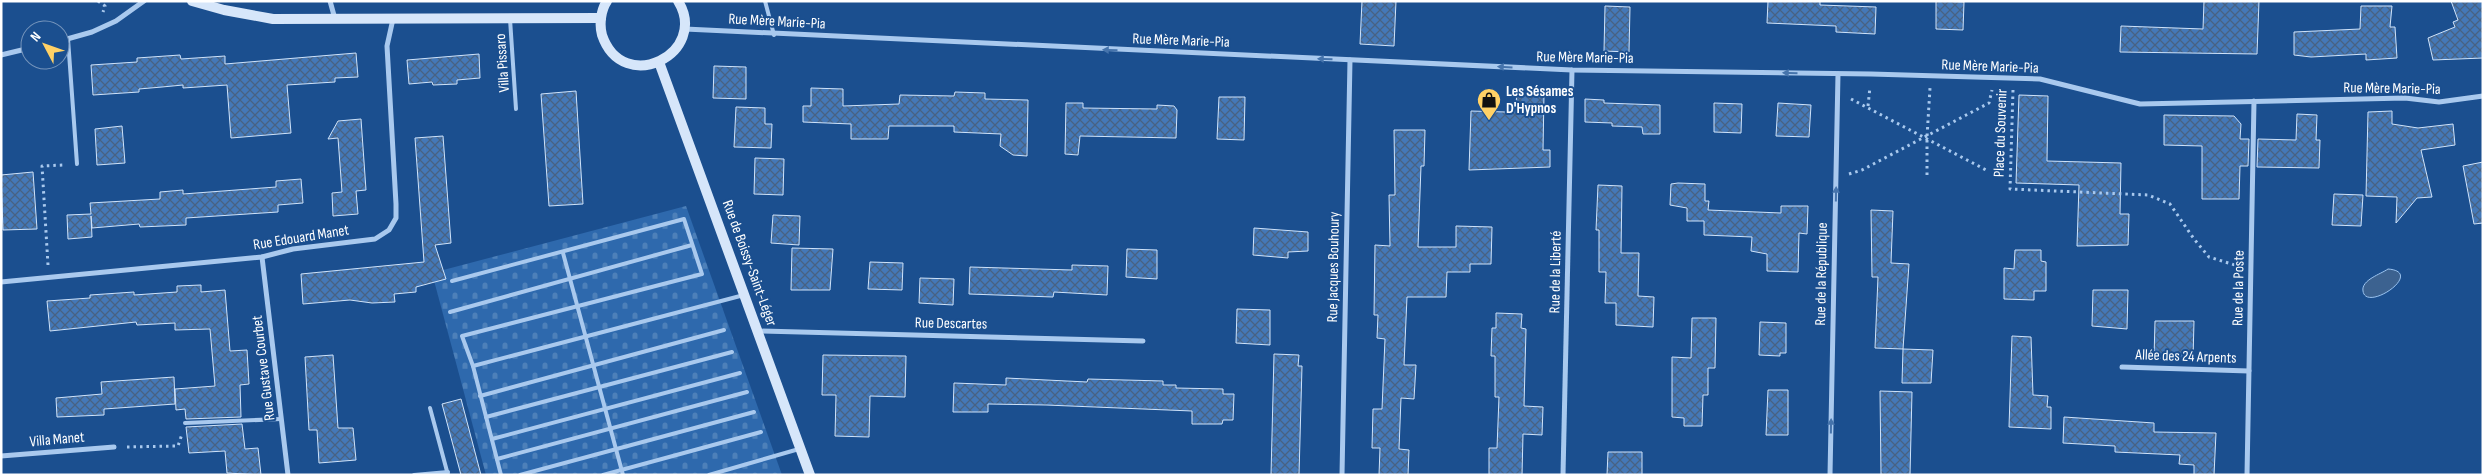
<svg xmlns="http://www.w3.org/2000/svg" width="2484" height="476" font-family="'Sofia Sans Condensed',sans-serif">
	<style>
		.cemetery { fill: url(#cemetery-stones) }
		.water { fill: #3c6290; stroke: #9cc4f0 }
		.building { fill: url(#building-cross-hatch); stroke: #cfe3fa }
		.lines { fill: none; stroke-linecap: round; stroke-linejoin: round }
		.path { stroke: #a9c9ee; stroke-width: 3; stroke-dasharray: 2.5 4; stroke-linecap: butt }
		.lane { stroke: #a9c9ee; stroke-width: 4 }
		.street { stroke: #a9c9ee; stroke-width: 5 }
		.secondary { stroke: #d6e6fa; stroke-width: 10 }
		.oneway { fill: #4674ac }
		.labels { text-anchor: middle; stroke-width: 4; stroke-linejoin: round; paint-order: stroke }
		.street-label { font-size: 15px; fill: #fff; stroke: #1b4f8f }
		.poi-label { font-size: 15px; font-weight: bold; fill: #fff; stroke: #1b4f8f; text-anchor: start }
	</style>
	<defs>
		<pattern id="cemetery-stones" width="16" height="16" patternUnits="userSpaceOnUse" patternTransform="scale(1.25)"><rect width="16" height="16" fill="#2e69ad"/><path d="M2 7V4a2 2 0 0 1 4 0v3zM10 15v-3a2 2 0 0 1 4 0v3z" fill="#4d80b9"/></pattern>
		<pattern id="building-cross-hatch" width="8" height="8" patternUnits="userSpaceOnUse" patternTransform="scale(1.25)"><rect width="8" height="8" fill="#4478b7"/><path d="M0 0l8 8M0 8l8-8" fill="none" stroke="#486282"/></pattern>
	</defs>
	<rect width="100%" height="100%" fill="#1b4f8f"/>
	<polygon class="cemetery" points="686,206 782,475 486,475 432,273"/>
	<path class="water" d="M2388,269C2426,272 2366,313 2363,291C2361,280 2381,274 2388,269Z"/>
	<g class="building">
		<polygon points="1362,1 1396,1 1394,46 1360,44"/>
		<polygon points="1768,1 1820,1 1820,5 1876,7 1875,34 1836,32 1836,26 1767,23"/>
		<polygon points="1936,1 1964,2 1963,30 1936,29"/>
		<polygon points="2204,1 2259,1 2257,54 2120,52 2121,26 2203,29"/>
		<polygon points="2451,1 2483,1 2483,58 2433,60 2428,38 2455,27 2453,22 2458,20"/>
		<polygon points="1605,6 1630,7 1629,52 1604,51"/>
		<polygon points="2361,6 2392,6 2390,27 2395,27 2397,58 2366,60 2366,54 2311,57 2294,55 2294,32 2360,29"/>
		<polygon points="356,53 358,77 335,78 335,82 287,85 291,133 231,138 227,85 183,88 183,85 162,87 139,89 139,92 93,95 91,65 137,62 137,58 180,55 181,59 225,56 225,64"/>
		<polygon points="479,54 480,78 457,80 457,84 433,85 432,82 409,84 407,60"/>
		<polygon points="714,66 746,67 746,99 713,98"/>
		<polygon points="811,88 843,89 843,106 899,104 900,95 954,96 955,92 985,93 985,99 1028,100 1027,156 1013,155 1000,146 1001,134 954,132 954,126 889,126 888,139 851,139 851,124 803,122 803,106 811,106"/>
		<polygon points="576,91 583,204 549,206 541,94"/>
		<polygon points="1517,93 1544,94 1543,150 1550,150 1550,167 1469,170 1471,111 1506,112 1506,104 1516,103"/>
		<polygon points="2019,95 2048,96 2047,161 2121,163 2120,214 2129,214 2128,245 2077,246 2079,185 2016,183"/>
		<polygon points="1219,97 1245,97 1244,140 1217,139"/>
		<polygon points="1585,99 1604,100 1604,103 1660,105 1660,134 1643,134 1642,127 1612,126 1612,123 1585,122"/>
		<polygon points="1066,103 1083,103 1083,108 1157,109 1157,105 1174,106 1177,110 1176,138 1080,136 1078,155 1065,154"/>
		<polygon points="1714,103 1742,104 1741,133 1714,132"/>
		<polygon points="1778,103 1811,105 1809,137 1776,136"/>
		<polygon points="736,107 765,108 765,124 772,124 771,148 734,147"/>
		<polygon points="2392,111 2392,124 2418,128 2453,124 2455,145 2421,150 2432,197 2417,198 2396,223 2397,197 2366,196 2368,112"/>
		<polygon points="2297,114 2317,115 2316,140 2320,140 2319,168 2257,167 2258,139 2296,140"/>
		<polygon points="2164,115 2234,116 2241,124 2240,139 2249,139 2248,166 2240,166 2239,199 2202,199 2202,146 2164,145"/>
		<polygon points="361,119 366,190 356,191 358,214 333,216 332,193 342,192 338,138 328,139 338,121"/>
		<polygon points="122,126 125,163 97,165 95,129"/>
		<polygon points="1394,130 1425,130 1424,166 1421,166 1418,247 1456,247 1456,226 1492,227 1491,264 1470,264 1470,272 1447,272 1446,297 1407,297 1404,365 1416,365 1414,399 1401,398 1399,449 1409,450 1408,475 1379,475 1380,448 1372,448 1373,409 1382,409 1385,339 1377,338 1378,315 1374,315 1375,245 1390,246 1389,195 1395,195"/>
		<polygon points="443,136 451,243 435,245 446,279 416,287 416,292 394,294 395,302 372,303 350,300 303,304 301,274 424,262 415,138"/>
		<polygon points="755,158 784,159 783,195 754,194"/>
		<polygon points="2483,162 2483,223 2474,224 2463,166"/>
		<polygon points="33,172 37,229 3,230 1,175"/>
		<polygon points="301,179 303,203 278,205 278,212 186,218 186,225 140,227 139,224 92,228 91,216 92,237 68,239 67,215 91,214 90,203 160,199 160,192 183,190 183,194 276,187 276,181"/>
		<polygon points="1678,183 1705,184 1705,201 1709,201 1708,210 1781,213 1781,206 1808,206 1807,234 1799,233 1798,272 1767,271 1767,254 1751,251 1752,237 1704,235 1704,221 1687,221 1687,208 1670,205 1671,184"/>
		<polygon points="1598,185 1622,186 1621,253 1639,253 1638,296 1654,297 1653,327 1616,325 1616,303 1605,303 1606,272 1599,272 1599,230 1596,230"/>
		<polygon points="2334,194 2363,195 2361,226 2332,225"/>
		<polygon points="1871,210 1893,211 1891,263 1909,264 1903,349 1933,350 1931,383 1902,383 1903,349 1875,348 1878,277 1872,277"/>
		<polygon points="773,215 800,216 799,245 771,243"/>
		<polygon points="1254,228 1308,232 1308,251 1288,252 1288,258 1253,255"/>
		<polygon points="792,248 833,249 830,290 791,290"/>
		<polygon points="1127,249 1157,250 1157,279 1126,277"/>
		<polygon points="2015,250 2041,250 2041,261 2046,262 2046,291 2034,291 2034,300 2004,299 2004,268 2014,269"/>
		<polygon points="870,262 903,263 902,290 868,289"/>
		<polygon points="1072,265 1108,266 1107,295 1054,292 1053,297 969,294 970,267 1072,270"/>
		<polygon points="920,278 954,279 953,305 919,303"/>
		<polygon points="201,285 201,292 225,290 230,351 247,350 249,384 240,385 241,417 186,419 185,409 176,410 175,389 215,386 210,329 175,330 175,323 137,325 136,322 50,331 47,301 90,298 90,295 134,292 134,295 177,292 177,286"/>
		<polygon points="2093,290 2128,290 2127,329 2092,326"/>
		<polygon points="1237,309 1270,310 1270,345 1236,343"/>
		<polygon points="1496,313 1522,314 1521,328 1526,329 1524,406 1543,407 1542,435 1523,434 1522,475 1489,475 1489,448 1497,448 1499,397 1495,397 1495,356 1491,356 1492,328 1496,328"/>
		<polygon points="1692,318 1716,318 1715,368 1708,368 1708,395 1703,395 1702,426 1684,426 1684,418 1672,417 1672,357 1691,358"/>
		<polygon points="2155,321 2194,321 2193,359 2154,358"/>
		<polygon points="1760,322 1786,323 1786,353 1780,353 1780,356 1759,355"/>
		<polygon points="2012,336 2031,337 2033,395 2048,396 2047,407 2051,407 2051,429 2009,427"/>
		<polygon points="1274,354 1299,355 1298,366 1302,366 1299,475 1271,475"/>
		<polygon points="333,355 338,428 353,428 356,460 319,463 317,430 309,430 305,357"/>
		<polygon points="823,355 906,356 905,397 870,396 869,437 835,436 836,395 822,395"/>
		<polygon points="174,377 175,404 104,409 104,415 57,417 56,398 102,394 101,382"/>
		<polygon points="1006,378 1087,382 1088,379 1163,381 1163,385 1176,385 1176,388 1223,389 1223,394 1234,394 1233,420 1223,420 1222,424 1192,424 1192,411 1046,405 988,404 988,412 953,412 954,383 1006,385"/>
		<polygon points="1768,390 1788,390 1788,435 1766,435"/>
		<polygon points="1880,391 1912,392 1910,475 1881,475"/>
		<polygon points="461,399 481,475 461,475 442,404"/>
		<polygon points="2064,417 2154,423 2154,432 2216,433 2214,475 2194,475 2194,465 2179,464 2180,455 2115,452 2115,446 2063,443"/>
		<polygon points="242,424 245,449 258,448 261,475 227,473 225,451 189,453 186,427"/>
		<polygon points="1608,452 1642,452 1642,475 1607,475"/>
	</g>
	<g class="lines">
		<g class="path">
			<polyline points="98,1 105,6 103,12"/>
			<polyline points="2013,90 2010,189 2148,195 2170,204 2194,239 2209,257 2238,266"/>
			<polyline points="1851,99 1988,171"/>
			<polyline points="1868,106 1870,87"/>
			<polyline points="1849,174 1862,170 1989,103 1992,90"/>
			<polyline points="1927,175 1927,137 1930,88"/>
			<polyline points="48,265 42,166 64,165"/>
			<polyline points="127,447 178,446 182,434"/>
		</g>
		<g class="lane">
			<polyline points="765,1 774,35"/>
			<polyline points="510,19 516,109"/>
			<polyline points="68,39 77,164"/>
			<polyline points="563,253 623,475"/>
			<polyline points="452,281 684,219 702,274 462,336 473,366 501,475"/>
			<polyline points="450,312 692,245"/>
			<polyline points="473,366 744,295"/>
			<polyline points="480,396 724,330"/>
			<polyline points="430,408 448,475"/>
			<polyline points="486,417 732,352"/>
			<polyline points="185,423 281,419"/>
			<polyline points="492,439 740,373"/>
			<polyline points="497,459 747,392"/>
			<polyline points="414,475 448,472"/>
			<polyline points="520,475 754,412"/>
			<polyline points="603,475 761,432"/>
			<polyline points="709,475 799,449"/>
		</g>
		<g class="street">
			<polyline points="330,1 335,19"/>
			<polyline points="685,29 1572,70 1871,74 2040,79 2140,104 2405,98 2439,102 2483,96"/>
			<polyline points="60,41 92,32 116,21 144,1"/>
			<polyline points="1,55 30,48"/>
			<polyline points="262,257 288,475"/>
			<polyline points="1,282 262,257 293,249 375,239 389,230 396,218 396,204 387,46 393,19"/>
			<polyline points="759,331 1143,341"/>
			<polyline points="2122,367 2249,371"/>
			<polyline points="1,456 114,447"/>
			<polyline points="1342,475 1350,60"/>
			<polyline points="1563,475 1572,70"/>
			<polyline points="1830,475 1838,74"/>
			<polyline points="2247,475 2254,101"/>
		</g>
		<g class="secondary">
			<polyline points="192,1 224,10 273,19 601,18"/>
			<path d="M607,1C601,10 599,24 602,35C623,97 710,53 678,1"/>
			<polyline points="659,62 810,475"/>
		</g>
	</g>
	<defs><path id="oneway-solid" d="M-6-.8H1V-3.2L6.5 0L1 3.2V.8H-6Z" transform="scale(1.25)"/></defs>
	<g class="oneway">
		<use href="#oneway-solid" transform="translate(1110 50) rotate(-178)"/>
		<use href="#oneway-solid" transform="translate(1325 59) rotate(-178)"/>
		<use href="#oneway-solid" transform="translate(1505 67) rotate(-177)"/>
		<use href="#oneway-solid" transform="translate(1790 73) rotate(-179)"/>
		<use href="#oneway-solid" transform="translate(1836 194) rotate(-89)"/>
		<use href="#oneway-solid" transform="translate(1831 426) rotate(-89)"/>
	</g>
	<defs>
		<g id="shop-pin" transform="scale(1.25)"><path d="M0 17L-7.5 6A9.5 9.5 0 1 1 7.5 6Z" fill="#ffd166" stroke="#1b4f8f"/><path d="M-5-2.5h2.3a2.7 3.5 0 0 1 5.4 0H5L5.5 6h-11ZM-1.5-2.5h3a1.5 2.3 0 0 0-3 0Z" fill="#111"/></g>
	</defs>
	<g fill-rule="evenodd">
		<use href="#shop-pin" x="1489" y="100"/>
	</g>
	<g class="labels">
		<g class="street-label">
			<text transform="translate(777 21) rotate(3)" y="5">Rue Mère Marie-Pia</text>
			<text transform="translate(1181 40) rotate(2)" y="5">Rue Mère Marie-Pia</text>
			<text transform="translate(1585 57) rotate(1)" y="5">Rue Mère Marie-Pia</text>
			<text transform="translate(502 63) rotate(-94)" y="5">Villa Pissaro</text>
			<text transform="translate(1990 66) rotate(2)" y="5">Rue Mère Marie-Pia</text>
			<text transform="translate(2392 88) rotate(1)" y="5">Rue Mère Marie-Pia</text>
			<text transform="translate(2000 133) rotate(-88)" y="5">Place du Souvenir</text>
			<text transform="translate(301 237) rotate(-9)" y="5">Rue Edouard Manet</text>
			<text transform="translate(750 263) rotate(70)" y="5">Rue de Boissy-Saint-Léger</text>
			<text transform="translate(1333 267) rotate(-89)" y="5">Rue Jacques Bouhoury</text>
			<text transform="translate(1555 272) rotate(-89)" y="5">Rue de la Liberté</text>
			<text transform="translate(1821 274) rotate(-89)" y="5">Rue de la République</text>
			<text transform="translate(2238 288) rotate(-89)" y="5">Rue de la Poste</text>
			<text transform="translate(951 323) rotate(1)" y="5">Rue Descartes</text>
			<text transform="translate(2186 356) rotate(2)" y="5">Allée des 24 Arpents</text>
			<text transform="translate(263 368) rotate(-97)" y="5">Rue Gustave Courbet</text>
			<text transform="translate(57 439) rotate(-5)" y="5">Villa Manet</text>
		</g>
		<g class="poi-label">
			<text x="1506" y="96">Les Sésames<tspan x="1506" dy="17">D'Hypnos</tspan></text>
		</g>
	</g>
	<rect width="2484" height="476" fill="none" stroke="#ffffff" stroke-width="5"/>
	<g transform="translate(45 45) rotate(311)"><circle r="24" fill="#1b4f8f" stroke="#7695bc"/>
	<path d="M0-4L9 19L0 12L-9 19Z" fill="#ffd166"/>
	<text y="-8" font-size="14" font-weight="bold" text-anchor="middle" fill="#ffffff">N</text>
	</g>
</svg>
